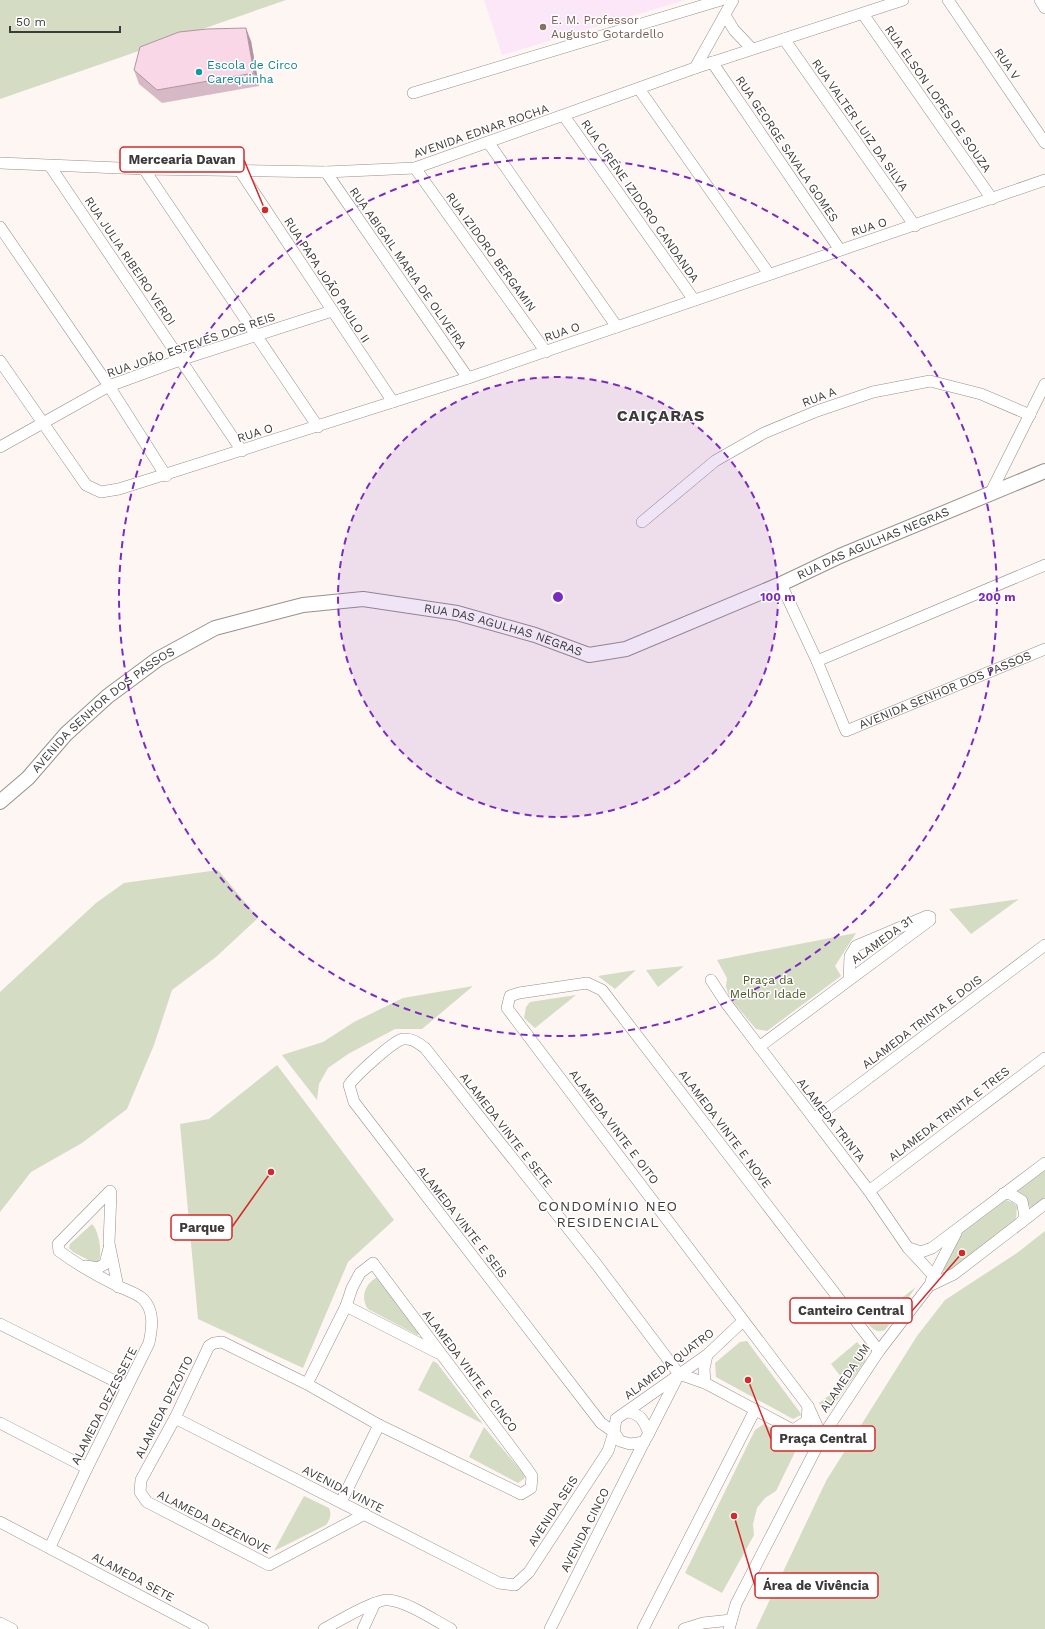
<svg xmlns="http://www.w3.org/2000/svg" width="1045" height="1629" font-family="'Work Sans',sans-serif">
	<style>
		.education { fill: #fbe7f7 }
		.green { fill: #d4dcc3 }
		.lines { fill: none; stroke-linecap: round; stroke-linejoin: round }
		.minor-casing { stroke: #97908d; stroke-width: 12 }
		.tertiary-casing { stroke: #97908d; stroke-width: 16 }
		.minor { stroke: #fff; stroke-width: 11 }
		.tertiary { stroke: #fff; stroke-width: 14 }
		.wall { fill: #d7b9c6 }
		.shaded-wall { fill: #af96a1 }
		.building { fill: #fad7e6; stroke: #af96a1 }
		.ring { fill: none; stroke: #7b2cbf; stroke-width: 2; stroke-dasharray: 7 5 }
		.education-dot { fill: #8d6e63; stroke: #fff; stroke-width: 1.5 }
		.culture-dot { fill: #0f9aa8; stroke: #fff; stroke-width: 1.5 }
		.labels { text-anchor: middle; stroke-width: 3; stroke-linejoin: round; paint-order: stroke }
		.education-label { font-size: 12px; fill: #785e54; stroke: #fff; text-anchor: start }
		.street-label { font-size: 12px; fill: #3d3a39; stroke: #fff }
		.culture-label { font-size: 12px; fill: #0d838f; stroke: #fff; text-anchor: start }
		.park-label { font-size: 12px; fill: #4a5827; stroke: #fff }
		.quarter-label { font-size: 14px; letter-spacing: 1px; fill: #3d3a39; stroke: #fff }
		.district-label { font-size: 16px; font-weight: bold; letter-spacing: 1px; fill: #3d3a39; stroke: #fff }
		.centre { fill: #7b2cbf; stroke: #fff; stroke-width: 2 }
		.ring-label { font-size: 12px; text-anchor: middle; font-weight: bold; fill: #7b2cbf; stroke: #fff; stroke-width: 3; stroke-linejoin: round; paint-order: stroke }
		.leader { fill: none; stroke: #d62828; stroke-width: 1.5 }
		.callout-dot { fill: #d62828; stroke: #fff; stroke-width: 1.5 }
		.callout { fill: #fff; stroke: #d62828; stroke-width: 1.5 }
		.callout-label { font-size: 13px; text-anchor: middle; font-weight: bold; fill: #3d3a39 }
	</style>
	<rect width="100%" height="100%" fill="#fef6f2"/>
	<polygon class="education" points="484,0 685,0 502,55"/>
	<g class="green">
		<polygon points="0,0 286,0 0,99"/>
		<polygon points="218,870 258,918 216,957 172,990 154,1045 127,1109 82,1143 31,1172 0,1212 0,992 96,903 124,883"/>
		<polygon points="1019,899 971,934 949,909"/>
		<polygon points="856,933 835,966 841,976 767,1031 756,1029 729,997 726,986 727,978 717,960"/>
		<polygon points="684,966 658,987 646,970"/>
		<polygon points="636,970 615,989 598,976"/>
		<polygon points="473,986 422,1029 395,1029 348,1054 328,1068 319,1084 317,1100 282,1055 323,1042 354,1022 403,998"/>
		<polygon points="576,995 535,1028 524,1018 526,1007 530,1002"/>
		<polygon points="277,1065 394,1220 348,1262 303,1368 198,1319 180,1124 209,1119"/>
		<polygon points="1045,1169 1045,1198 1031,1209 1025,1196 1016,1191"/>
		<polygon points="1006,1200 1012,1202 1017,1206 1016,1220 951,1270 943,1271 957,1235 1000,1203"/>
		<path d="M92,1224C99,1231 102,1252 99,1261L94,1263L73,1252L69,1248L70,1244Z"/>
		<polygon points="1045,1231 1045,1629 756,1629 826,1481 917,1336 945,1300 1017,1253"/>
		<path d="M376,1278L379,1279L420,1334L417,1335L368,1309C360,1298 365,1284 376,1278Z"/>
		<path d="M916,1287L885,1330C877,1333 874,1330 868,1324Z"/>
		<polygon points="747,1341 799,1411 801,1415 793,1419 716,1377 715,1363 740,1342"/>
		<polygon points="857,1342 865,1351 865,1361 833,1406 822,1408 819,1403 846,1383 831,1364"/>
		<polygon points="433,1361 437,1363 483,1424 418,1390"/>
		<polygon points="764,1424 793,1441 796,1450 776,1491 765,1498 757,1508 753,1524 754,1535 722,1593 685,1573 755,1430"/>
		<polygon points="484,1427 523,1473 525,1478 518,1483 469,1457"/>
		<path d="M304,1496L329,1508C332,1515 330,1519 326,1525L274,1551Z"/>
	</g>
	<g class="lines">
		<g class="minor-casing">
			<g id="minor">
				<polyline points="948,0 1045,143"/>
				<polyline points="1040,0 1045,8"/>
				<polyline points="863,14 992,199"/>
				<polyline points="725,15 734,30 752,49"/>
				<polyline points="784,39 915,226"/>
				<polyline points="712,62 840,250"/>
				<polyline points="695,68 733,0"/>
				<polyline points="639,89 769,274"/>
				<polyline points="413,93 721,0"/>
				<polyline points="564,116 694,300"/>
				<polyline points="488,142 617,327"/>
				<polyline points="0,163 144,169 326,172 415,168 695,68 903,0"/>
				<polyline points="50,166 242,451"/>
				<polyline points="415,168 546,352"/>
				<polyline points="144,169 318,427"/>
				<polyline points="240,171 393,402"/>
				<polyline points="326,172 468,378"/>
				<polyline points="0,227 109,386 166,476"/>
				<polyline points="0,361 86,485 101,492 119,489 468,378 1045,180"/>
				<polyline points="0,447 109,386 180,360 332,311"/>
				<polyline points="991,492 1045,384"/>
				<polyline points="642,522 715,461 764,433 817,411 873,392 930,381 981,394 1030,415"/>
				<path id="s1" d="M781,584L817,661L846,731L1045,649"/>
				<polyline points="817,661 1045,565"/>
				<polyline points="711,980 726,1003 869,1191 908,1248 933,1275"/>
				<polyline points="759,1047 930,920 930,917 927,916 856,946 850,956 849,980"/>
				<polyline points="814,1119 1045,945"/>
				<polyline points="869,1191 1045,1058"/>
				<polyline points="1003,1194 1009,1193 1022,1201 1025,1216 1022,1222"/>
				<polyline points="909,1248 921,1252 932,1248 1045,1163"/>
				<polyline points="86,1266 98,1268 105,1264 109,1248"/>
				<polyline points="931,1281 956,1233"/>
				<polyline points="346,1306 438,1353"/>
				<polyline points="0,1324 127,1387"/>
				<polyline points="679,1374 705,1383 793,1430 822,1437"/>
				<polyline points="705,1383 704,1369 707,1355"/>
				<polyline points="307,1384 346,1306 352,1288 360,1273 373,1263 525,1466 532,1476 531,1488 521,1494 379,1425 307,1384 222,1342 214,1343 209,1346 175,1418 141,1480 140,1492 147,1502 269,1565 365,1514"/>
				<path d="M628,1412C642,1415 643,1420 649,1433L644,1442L630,1444L620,1441L614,1432L616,1419L707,1355L743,1321"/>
				<path d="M175,1418L499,1583L515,1585L529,1572L608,1451L614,1432L601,1423L354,1102L349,1085C355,1076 393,1041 403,1039C412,1038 418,1043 425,1048L597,1265L679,1374"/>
				<polyline points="0,1423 87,1468"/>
				<polyline points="793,1430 807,1421 808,1406"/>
				<polyline points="649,1433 678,1376"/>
				<polyline points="822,1437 808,1406 507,1008 510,996 519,993 587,983 602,990 879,1351"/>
				<polyline points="341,1502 379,1425"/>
				<polyline points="0,1522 203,1629"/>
				<path d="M50,1547L87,1468L149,1343C152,1329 155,1311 143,1299C137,1293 125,1290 118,1286C97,1276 78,1265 59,1251L58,1244L110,1191L111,1193L109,1243L118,1287"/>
				<polyline points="0,1623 12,1629"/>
				<path d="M324,1629C337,1622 377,1598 389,1600C408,1602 434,1620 451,1629"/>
				<polyline points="363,1629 375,1603"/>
				<polyline points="550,1629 644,1442"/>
				<polyline points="643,1629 755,1410"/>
				<polyline points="684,1629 703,1623 731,1620"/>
				<polyline points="729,1629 736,1604 822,1437 879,1351 929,1286 954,1274 1045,1204"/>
			</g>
		</g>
		<g class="tertiary-casing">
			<g id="tertiary">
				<path id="s2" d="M0,802L28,778L66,734L108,696L158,659L215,628L303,605L363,599L457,613L535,635L589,655L626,649L781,584L840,556L1045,471"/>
			</g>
		</g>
		<use href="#minor" class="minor"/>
		<use href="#tertiary" class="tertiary"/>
	</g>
	<polygon class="wall" points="251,41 259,86 162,103 139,84 134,70"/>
	<polygon class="shaded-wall" points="246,28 251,41 259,86 254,73"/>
	<polygon class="building" points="246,28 254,73 157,90 134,70 140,47 179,32 207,29"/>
	<circle cx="558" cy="597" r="220" fill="#7b2cbf" fill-opacity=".12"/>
	<g class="ring">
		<circle cx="558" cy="597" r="220"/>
		<circle cx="558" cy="597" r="439"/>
	</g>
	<circle class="education-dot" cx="543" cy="27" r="4"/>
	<circle class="culture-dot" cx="199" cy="72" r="4"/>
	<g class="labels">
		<g class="education-label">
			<text x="551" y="24">E. M. Professor<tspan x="551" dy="14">Augusto Gotardello</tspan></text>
		</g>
		<g class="street-label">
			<text transform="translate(1007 64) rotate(56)" y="4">RUA V</text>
			<text transform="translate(938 99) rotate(55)" y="4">RUA ELSON LOPES DE SOUZA</text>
			<text transform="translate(860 125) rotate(55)" y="4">RUA VALTER LUIZ DA SILVA</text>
			<text transform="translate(481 131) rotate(-19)" y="4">AVENIDA EDNAR ROCHA</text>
			<text transform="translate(787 149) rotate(56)" y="4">RUA GEORGE SAVALA GOMES</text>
			<text transform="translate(640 201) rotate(55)" y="4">RUA CIRENE IZIDORO CANDANDA</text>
			<text transform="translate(869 227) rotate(-18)" y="4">RUA O</text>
			<text transform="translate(491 252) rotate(54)" y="4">RUA IZIDORO BERGAMIN</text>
			<text transform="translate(130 261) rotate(56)" y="4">RUA JULIA RIBEIRO VERDI</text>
			<text transform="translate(408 268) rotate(55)" y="4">RUA ABIGAIL MARIA DE OLIVEIRA</text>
			<text transform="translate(327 280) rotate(57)" y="4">RUA PAPA JOÃO PAULO II</text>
			<text transform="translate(562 332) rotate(-19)" y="4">RUA O</text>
			<text transform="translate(191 345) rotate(-19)" y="4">RUA JOÃO ESTEVES DOS REIS</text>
			<text transform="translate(819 397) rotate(-21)" y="4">RUA A</text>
			<text transform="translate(255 433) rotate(-18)" y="4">RUA O</text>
			<text dy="4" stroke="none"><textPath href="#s2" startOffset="970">RUA DAS AGULHAS NEGRAS</textPath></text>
			<text dy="4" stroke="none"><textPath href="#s2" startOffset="574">RUA DAS AGULHAS NEGRAS</textPath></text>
			<text dy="4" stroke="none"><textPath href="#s1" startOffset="268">AVENIDA SENHOR DOS PASSOS</textPath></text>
			<text dy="4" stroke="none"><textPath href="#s2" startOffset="139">AVENIDA SENHOR DOS PASSOS</textPath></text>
			<text transform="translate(882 940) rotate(-36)" y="4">ALAMEDA 31</text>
			<text transform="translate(922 1022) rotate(-37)" y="4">ALAMEDA TRINTA E DOIS</text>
			<text transform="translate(949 1114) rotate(-37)" y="4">ALAMEDA TRINTA E TRES</text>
			<text transform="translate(831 1120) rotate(52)" y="4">ALAMEDA TRINTA</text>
			<text transform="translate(614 1127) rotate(53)" y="4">ALAMEDA VINTE E OITO</text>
			<text transform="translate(725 1129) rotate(53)" y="4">ALAMEDA VINTE E NOVE</text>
			<text transform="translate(506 1130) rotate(52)" y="4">ALAMEDA VINTE E SETE</text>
			<text transform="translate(462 1222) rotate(52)" y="4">ALAMEDA VINTE E SEIS</text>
			<text transform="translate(669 1364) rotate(-37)" y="4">ALAMEDA QUATRO</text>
			<text transform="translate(470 1371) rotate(53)" y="4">ALAMEDA VINTE E CINCO</text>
			<text transform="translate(845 1378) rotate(-56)" y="4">ALAMEDA UM</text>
			<text transform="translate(104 1406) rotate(-63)" y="4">ALAMEDA DEZESSETE</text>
			<text transform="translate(164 1407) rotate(-63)" y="4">ALAMEDA DEZOITO</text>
			<text transform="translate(343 1489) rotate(27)" y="4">AVENIDA VINTE</text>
			<text transform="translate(553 1511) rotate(-57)" y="4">AVENIDA SEIS</text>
			<text transform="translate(214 1522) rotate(27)" y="4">ALAMEDA DEZENOVE</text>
			<text transform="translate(585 1530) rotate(-63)" y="4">AVENIDA CINCO</text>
			<text transform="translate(133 1577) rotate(28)" y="4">ALAMEDA SETE</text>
		</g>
		<g class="culture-label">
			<text x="207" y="69">Escola de Circo<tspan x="207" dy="14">Carequinha</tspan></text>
		</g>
		<g class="park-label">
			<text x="768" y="984">Praça da<tspan x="768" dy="14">Melhor Idade</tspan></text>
		</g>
		<g class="quarter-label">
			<text x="608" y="1211">CONDOMÍNIO NEO<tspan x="608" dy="16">RESIDENCIAL</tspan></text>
		</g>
		<g class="district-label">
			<text x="661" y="421">CAIÇARAS</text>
		</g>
	</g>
	<circle cx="558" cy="597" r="6" class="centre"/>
	<g class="ring-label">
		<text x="778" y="601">100 m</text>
		<text x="997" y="601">200 m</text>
	</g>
	<path class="leader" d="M265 210L244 160M271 1172L232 1227M962 1253L912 1311M748 1380L771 1439M734 1516L755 1586"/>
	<g class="callout-dot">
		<circle cx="265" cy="210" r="4"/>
		<circle cx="271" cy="1172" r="4"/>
		<circle cx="962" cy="1253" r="4"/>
		<circle cx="748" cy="1380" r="4"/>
		<circle cx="734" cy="1516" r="4"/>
	</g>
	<g class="callout">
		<rect x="120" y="147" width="124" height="25" rx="4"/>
		<rect x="171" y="1215" width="61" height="25" rx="4"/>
		<rect x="790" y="1298" width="122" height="25" rx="4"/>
		<rect x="771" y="1426" width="104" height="25" rx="4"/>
		<rect x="755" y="1573" width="123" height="25" rx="4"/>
	</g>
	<g class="callout-label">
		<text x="182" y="164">Mercearia Davan</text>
		<text x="202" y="1232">Parque</text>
		<text x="851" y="1315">Canteiro Central</text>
		<text x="823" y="1443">Praça Central</text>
		<text x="816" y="1590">Área de Vivência</text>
	</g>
	<path d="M10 26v6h110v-6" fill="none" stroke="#3d3a39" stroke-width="2"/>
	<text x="16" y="26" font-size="12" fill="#3d3a39" stroke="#ffffff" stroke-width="3" paint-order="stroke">50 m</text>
</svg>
